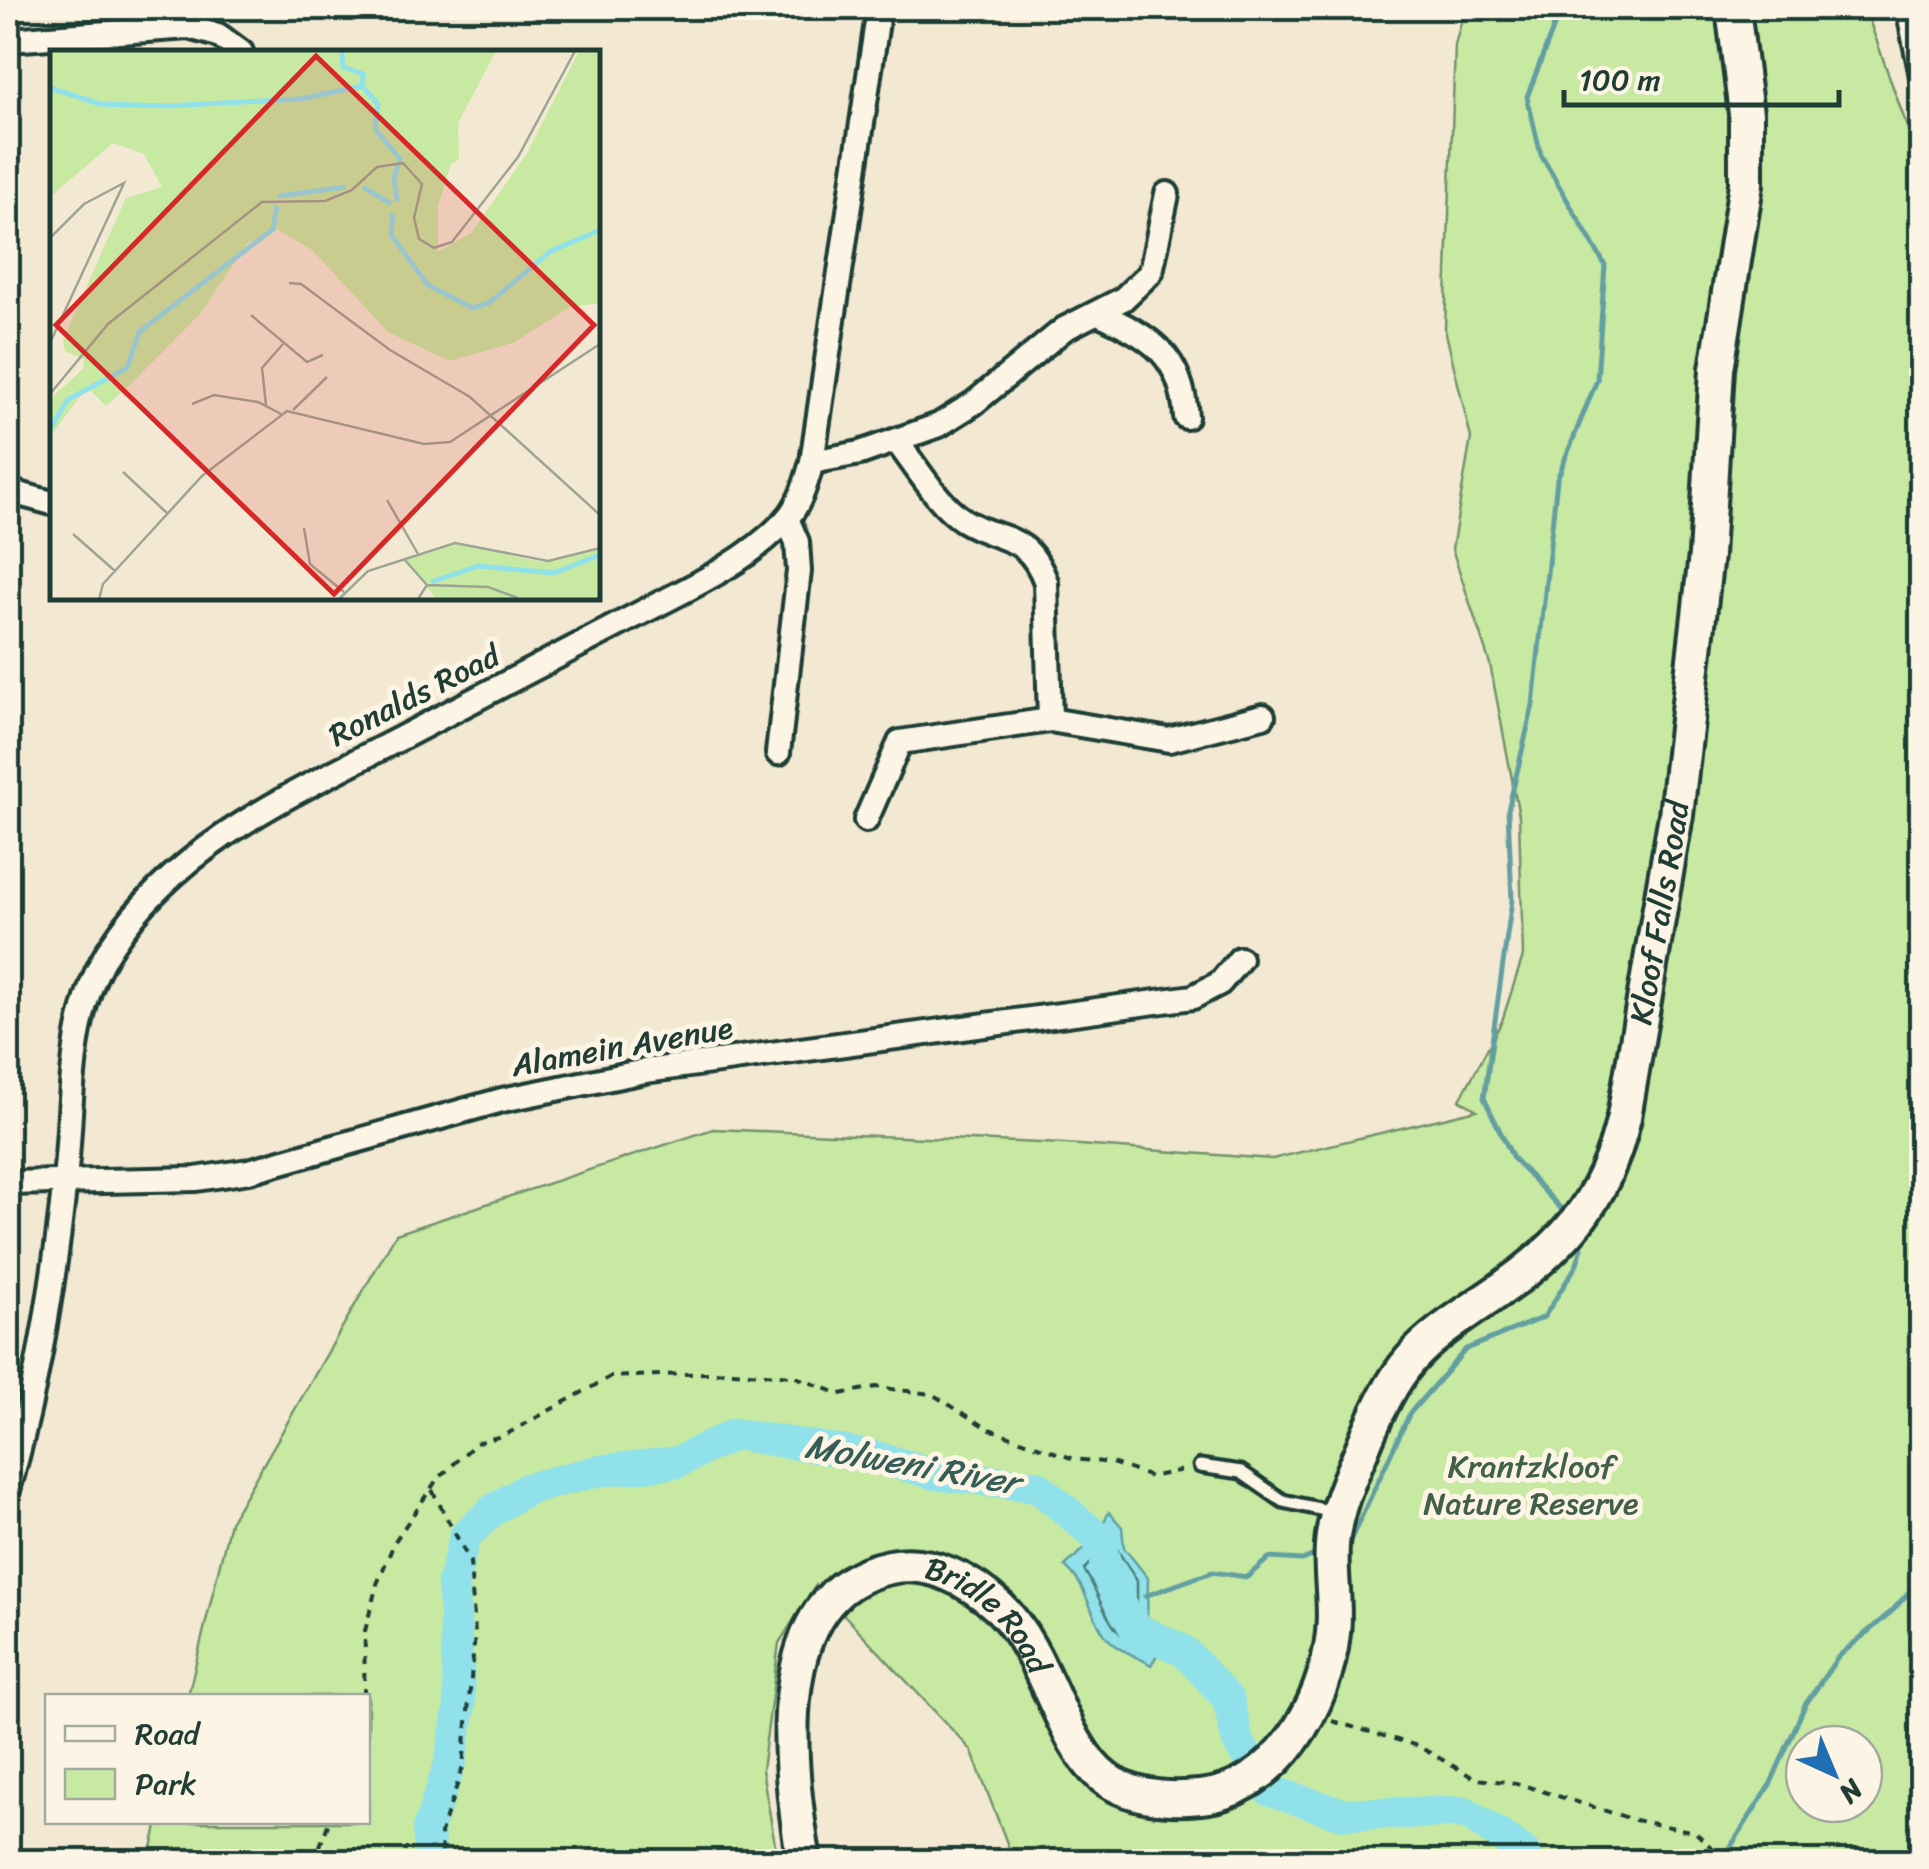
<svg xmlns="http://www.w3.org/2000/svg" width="1929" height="1869" font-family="Sriracha,sans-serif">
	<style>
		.green { fill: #c7e9a2; stroke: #73936b; stroke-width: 2.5; fill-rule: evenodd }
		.water { fill: #90e1ea; stroke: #639fa1; stroke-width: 2.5 }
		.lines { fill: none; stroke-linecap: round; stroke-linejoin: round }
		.shore { stroke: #4c7f7d; stroke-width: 2.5 }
		.stream { stroke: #639fa1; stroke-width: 5 }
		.river { stroke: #90e1ea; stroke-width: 32 }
		.lane-casing { stroke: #1f3d34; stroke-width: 19 }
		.street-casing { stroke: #1f3d34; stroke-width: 30 }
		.secondary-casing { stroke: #1f3d34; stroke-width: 40 }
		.path { stroke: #1f3d34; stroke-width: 4; stroke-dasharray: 8 8; stroke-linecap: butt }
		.lane { stroke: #fcf5e5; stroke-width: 11 }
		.street { stroke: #fcf5e5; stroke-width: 22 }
		.secondary { stroke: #fcf5e5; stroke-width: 32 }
		.labels { text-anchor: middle; stroke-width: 10; stroke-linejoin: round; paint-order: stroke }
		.street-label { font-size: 32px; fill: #1f3d34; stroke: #fcf5e5 }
		.park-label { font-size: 32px; fill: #415f4a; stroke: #fcf5e5 }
		.water-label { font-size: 35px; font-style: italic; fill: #365e58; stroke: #fcf5e5 }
		.inset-river { fill: none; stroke: #90e1ea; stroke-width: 5 }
		.inset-road { fill: none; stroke: #9ea493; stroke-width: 2.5 }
		.view { fill: #d62828; fill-opacity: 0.15; stroke: #d62828; stroke-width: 5 }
		.inset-edge { fill: none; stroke: #1f3d34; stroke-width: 5 }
	</style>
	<rect width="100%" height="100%" fill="#f3e8d2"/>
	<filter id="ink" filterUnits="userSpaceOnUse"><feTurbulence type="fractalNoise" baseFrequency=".01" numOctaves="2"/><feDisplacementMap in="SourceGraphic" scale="20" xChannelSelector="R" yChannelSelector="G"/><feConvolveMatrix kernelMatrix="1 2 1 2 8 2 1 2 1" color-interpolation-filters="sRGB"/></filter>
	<g filter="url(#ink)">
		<path class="green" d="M1465,8H1865L1922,169L1921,1861H1008L1012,1856L971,1750L816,1585L779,1643L762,1770L778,1861L140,1862L152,1848L158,1822H368V1696H188L230,1522L396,1234L713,1129L1065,1144L1272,1159L1477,1110L1460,1100L1502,1021L1523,956L1519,816L1490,664L1452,549L1471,438L1445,329L1455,45ZM1804,1744H1864V1804H1804Z"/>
		<path class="water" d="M1109,1512L1122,1527L1124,1548L1148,1578L1147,1622L1157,1655L1151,1665C1136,1655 1116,1650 1105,1635C1088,1612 1088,1586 1065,1566L1097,1537Z"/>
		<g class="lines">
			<path class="shore" d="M1106,1542L1113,1543L1137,1581V1622L1144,1640L1141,1645C1105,1635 1103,1597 1084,1570Z"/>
			<g class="stream">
				<polyline points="1561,8 1527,97 1541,155 1605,265 1597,380 1557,479 1533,705 1508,810 1512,900 1484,1098 1513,1158 1565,1213"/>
				<polyline points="1343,1544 1350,1541 1410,1413 1466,1349 1544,1317 1576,1266 1582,1248 1580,1237"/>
				<polyline points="1145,1596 1212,1572 1247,1577 1269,1558 1302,1560 1319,1553"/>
				<polyline points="1721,1862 1771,1783 1805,1705 1838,1657 1893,1610 1922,1577"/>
			</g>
			<polyline class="river" points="431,1862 428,1829 451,1761 460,1705 453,1583 465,1536 493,1510 527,1489 598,1471 678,1462 734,1434 872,1456 935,1474 1037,1486 1097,1537 1117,1597 1135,1628 1184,1651 1228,1699 1238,1742 1270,1791 1343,1814 1465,1812 1524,1852 1526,1862"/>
			<g class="lane-casing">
				<polyline id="lane" points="1200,1466 1241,1472 1283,1501 1333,1512"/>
			</g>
			<g class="street-casing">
				<g id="street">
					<polyline points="1908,8 1922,76"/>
					<polyline points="8,40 189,27 218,35 241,52"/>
					<path d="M1098,313C1151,337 1182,355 1186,417"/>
					<path d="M897,442C916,466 937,503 963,520C1002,544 1026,530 1046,582L1050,720"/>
					<polyline points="812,462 860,453 939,425 974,403 1064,329 1123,299 1151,272 1167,194"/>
					<polyline points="8,491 52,503"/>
					<polyline points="778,753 799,571 797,542 787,519"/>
					<polyline points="866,820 900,742 1050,720 1169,740 1263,716"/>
					<polyline points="8,1183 196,1179 249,1171 502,1100 645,1071 1193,997 1220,983 1240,959"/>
					<path d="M8,1490C37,1389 54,1283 65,1179C74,1099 66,1014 112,945C181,841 296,793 403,737C479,698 555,658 631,618C683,591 743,565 784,522C800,506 806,483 812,462L879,8"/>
				</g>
			</g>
			<g class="secondary-casing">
				<g id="secondary">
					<path id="s1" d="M804,1862C789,1769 764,1592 890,1567C931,1559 971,1581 1000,1608C1047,1653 1061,1747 1106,1779C1133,1798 1169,1800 1200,1797C1277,1790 1326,1704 1333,1633C1337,1601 1328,1568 1333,1536C1338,1500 1354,1470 1367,1437C1379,1409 1391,1382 1411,1359C1432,1335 1461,1317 1487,1299C1561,1249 1604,1206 1624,1117L1676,815L1706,555L1717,369L1746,184V114L1733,8"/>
				</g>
			</g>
			<g class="path">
				<polyline points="432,1490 470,1562 475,1634 463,1767 441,1833 442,1862"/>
				<polyline points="364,1696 365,1631 377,1584 395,1541 436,1481 476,1443 505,1435 610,1377 733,1372 793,1376 840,1394 876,1387 932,1394 987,1428 1074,1459 1112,1463 1151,1477 1187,1469"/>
				<polyline points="1332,1721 1418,1746 1476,1779 1516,1783 1635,1820 1695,1832 1727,1862"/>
				<polyline points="314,1862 329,1822"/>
				<polyline points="1795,1862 1798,1862"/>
			</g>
			<use href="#lane" class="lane"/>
			<use href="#street" class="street"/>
			<use href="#secondary" class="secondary"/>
		</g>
	</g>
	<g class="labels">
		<g class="street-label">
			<text transform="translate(414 695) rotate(-27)" y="11">Ronalds Road</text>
			<text dy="11" stroke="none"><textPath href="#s1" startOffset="1822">Kloof Falls Road</textPath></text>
			<text transform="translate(622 1046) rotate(-10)" y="11">Alamein Avenue</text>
			<text dy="11" stroke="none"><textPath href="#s1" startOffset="458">Bridle Road</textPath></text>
		</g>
		<g class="park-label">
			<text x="1531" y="1477">Krantzkloof<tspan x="1531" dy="37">Nature Reserve</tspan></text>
		</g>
		<g class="water-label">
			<text transform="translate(912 1464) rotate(10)" y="12">Molweni River</text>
		</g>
	</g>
	<g transform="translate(50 50)">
		<rect width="550" height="550" fill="#f3e8d2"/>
		<path d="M0,1H446L408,73L409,109L401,114L388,156V202L421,183L476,105L529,1H550V253L520,257L463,293L399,311L338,282L262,200L226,179L197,194L151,263L80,335L56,356L37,337L0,387V349L33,319L34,309L15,301L13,290L50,206L76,148L112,137L94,104L63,93L0,147ZM406,494L492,512L550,499V549H386L356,510Z" fill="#c7e9a2"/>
		<path class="inset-river" d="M292,1L293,17L313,24L312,36L328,54L325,79L350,109L344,128L347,151M0,38L50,54L117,56L250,49L312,36M313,137L341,154M228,146L296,137M343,163L341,185L378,235L423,258L439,253L501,201L550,180M0,379L17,350L77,318L89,282L223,179L227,156M381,532L429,516L504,523L550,505"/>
		<path class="inset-road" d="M0,188L34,154L74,133L0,293M239,233L251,234L340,300L420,347L550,465M201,265L257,312L273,305M0,344L58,274L212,152L275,151L302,140L327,117L353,113L372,134L364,168L369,189L384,198L402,192L468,107L525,1M142,354L164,345L208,352L231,364M216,355L212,318L233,294M243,360L277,327M73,422L117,463M337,450L368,504M254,478L260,514L294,542M23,484L65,521M354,509L377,535L368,549M377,535L438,537L468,548M49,549L53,534L152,426L237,361L374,394L400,392L550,294M289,549L318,521L405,493L498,511L550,498"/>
		<path class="view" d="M266,6L544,275L284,544L6,275Z"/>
		<rect width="550" height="550" class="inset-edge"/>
	</g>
	<rect width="1929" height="1869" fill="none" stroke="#fcf5e5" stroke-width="40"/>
	<rect x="20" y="20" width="1889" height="1829" fill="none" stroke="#1f3d34" stroke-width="4" filter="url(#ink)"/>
	<rect x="45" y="1694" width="325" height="130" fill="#fcf5e5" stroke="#a4ab9e" stroke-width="2.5"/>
	<rect x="65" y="1726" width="50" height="15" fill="#fcf5e5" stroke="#a4ab9e" stroke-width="2.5"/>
	<text x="135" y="1744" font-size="30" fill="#1f3d34">Road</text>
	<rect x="65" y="1769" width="50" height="30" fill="#c7e9a2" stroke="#a4ab9e" stroke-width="2.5"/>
	<text x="135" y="1794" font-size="30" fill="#1f3d34">Park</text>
	<g transform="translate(1834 1774) rotate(136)"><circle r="48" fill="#fcf5e5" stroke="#a4ab9e" stroke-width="2.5"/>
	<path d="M0-8L18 38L0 25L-18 38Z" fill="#1f6fb2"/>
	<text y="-15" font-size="28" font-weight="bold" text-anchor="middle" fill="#1f3d34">N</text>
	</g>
	<path d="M1564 90v15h275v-15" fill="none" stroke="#1f3d34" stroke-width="5"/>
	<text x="1579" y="90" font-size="30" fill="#1f3d34" stroke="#fcf5e5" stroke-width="8" paint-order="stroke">100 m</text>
</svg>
